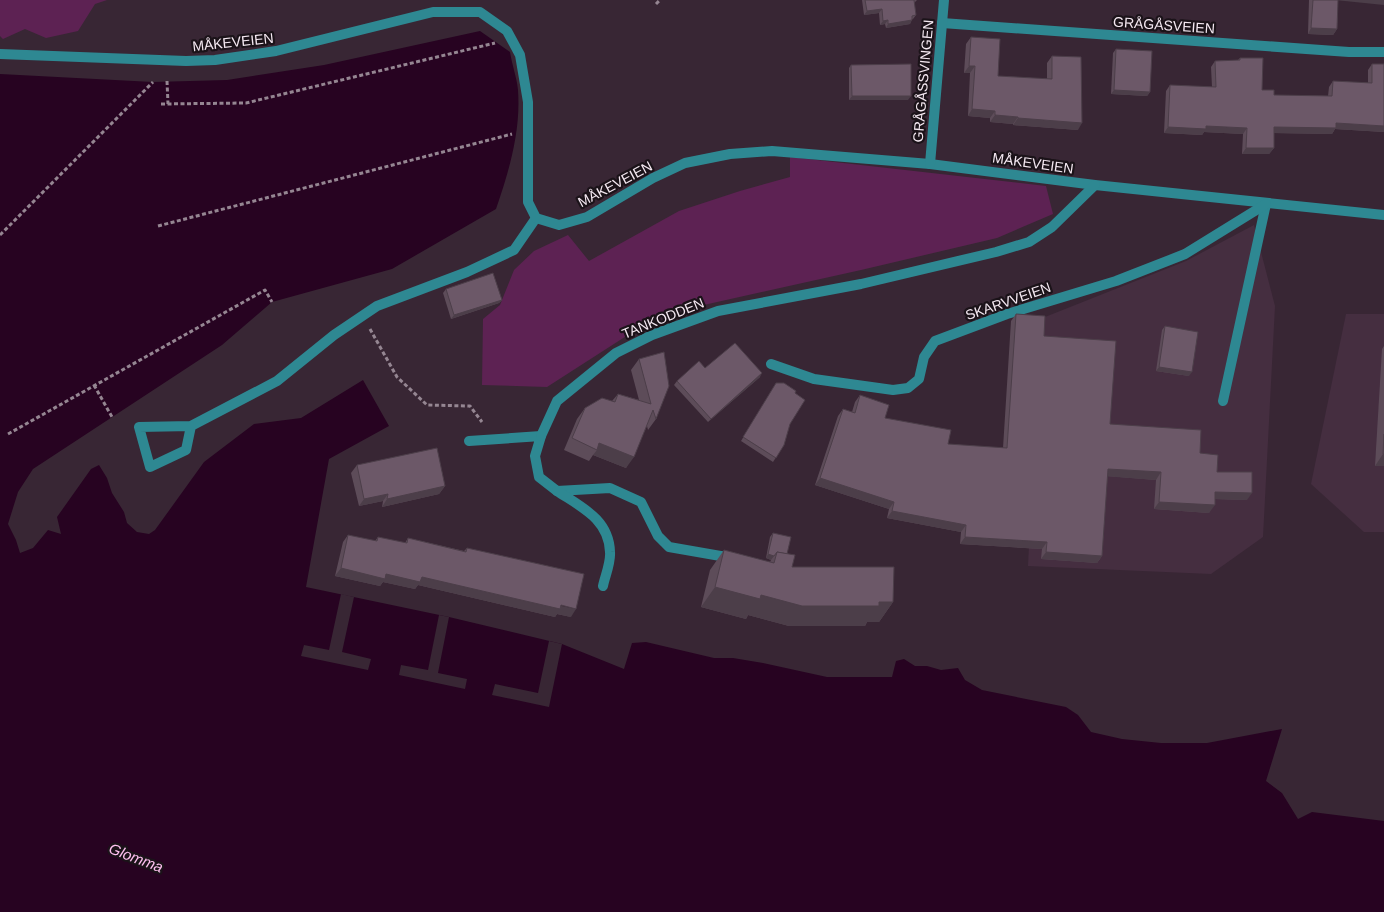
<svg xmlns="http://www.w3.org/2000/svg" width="1384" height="912" font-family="Arial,sans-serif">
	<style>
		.built { fill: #452e40 }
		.green { fill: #5d2253 }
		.water { fill: #270321 }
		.pier { fill: #382634 }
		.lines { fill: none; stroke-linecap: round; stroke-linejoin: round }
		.path { stroke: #958692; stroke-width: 3; stroke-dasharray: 4 2.5; stroke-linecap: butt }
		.lane { stroke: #2e8892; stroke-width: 10 }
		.street { stroke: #2e8892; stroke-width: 10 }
		.wall { fill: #5d4c59 }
		.shaded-wall { fill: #4c3e49 }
		.building { fill: #6c5868; stroke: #4c3e49 }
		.labels { text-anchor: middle; stroke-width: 4.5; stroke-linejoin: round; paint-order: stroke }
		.street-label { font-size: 14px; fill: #f5e9f2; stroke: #1b1319 }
		.water-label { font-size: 15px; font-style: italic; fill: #fec0f0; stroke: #1b1319 }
	</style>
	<rect width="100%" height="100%" fill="#382634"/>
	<g class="built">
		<polygon points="1254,225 1275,306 1263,537 1211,574 1028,566 1040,319 1186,261"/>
		<polygon points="1346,314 1384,314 1384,532 1364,532 1311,484"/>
	</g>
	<g class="green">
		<polygon points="0,0 107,0 95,4 78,31 46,38 25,29 3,39 0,36"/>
		<polygon points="790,157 1046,186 1053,214 997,238 861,270 659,315 547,387 482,385 483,319 500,305 514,270 534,251 568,235 589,261 679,211 740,191 790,177"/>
	</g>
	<path class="water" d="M480,31L510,52C512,65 517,78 518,90C521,131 509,171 496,209L392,269L272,302L222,345L33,469L18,492L8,524L16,540L20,553L33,548L48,530L61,534L57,517L91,469L99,465L107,478L112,493L124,512L127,523L137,532L149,534L155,530L204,462L254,424L301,418L363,380L389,426L329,459L306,587L449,617L562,644L624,669L632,643L646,642L714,658H733L763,663L827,677H892L896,661L904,659L915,666H927L941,670L958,668L965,680L982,690L1066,707L1078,715L1091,732L1122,739L1161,743H1207L1282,729L1266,781L1282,793L1298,819L1312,812L1384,821V912H0V74L153,82L227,80L324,65Z"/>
	<g class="pier">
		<polygon points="341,594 354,597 342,652 371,659 368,670 301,656 304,645 329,650"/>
		<polygon points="439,615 449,617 438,673 467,679 465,689 399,675 401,665 428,670"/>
		<polygon points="549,641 562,644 549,707 492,695 495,684 538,693"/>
	</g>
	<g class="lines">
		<g class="path">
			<polyline points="656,4 660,0"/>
			<polyline points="167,81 168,104"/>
			<polyline points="161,104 246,103 495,43"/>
			<polyline points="158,226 512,134"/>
			<polyline points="0,235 153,82"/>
			<polyline points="370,329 397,377 427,405 470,406 482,422"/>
			<polyline points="94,385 112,417"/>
			<polyline points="8,434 265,290 272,302"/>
		</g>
		<g class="lane">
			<polyline points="1223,401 1266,204"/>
			<polyline points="191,426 186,450 150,467 139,427 191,426 277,381 334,335 377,306 467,272 514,250 536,218"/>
			<polyline points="469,441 541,436 535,456 539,477 557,491 610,488 641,502 658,536 669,547 732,558"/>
			<path d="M557,491C581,507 609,519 610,552C611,563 605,576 603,586"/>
		</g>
		<g class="street">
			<polyline points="942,23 1349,52 1384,52"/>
			<polyline points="0,54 186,61 215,60 276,51 433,12 480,12 507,31 520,55 528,102 528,202 536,218 559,225 587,217 653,178 685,163 730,154 772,151 930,164 1095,185 1384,215"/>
			<polyline points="930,164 944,0"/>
			<polyline points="771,364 814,379 893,390 908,388 919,379 924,357 935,341 1007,314 1116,281 1185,254 1266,204"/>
			<polyline points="541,436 557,401 616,353 652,335 718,311 861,284 996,252 1029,242 1052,227 1095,185"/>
		</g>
	</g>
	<g class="wall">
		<polygon points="862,0 917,0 914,3 916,15 913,19 912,19 910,24 886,28 885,24 880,25 879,13 864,15"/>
		<polygon points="1309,0 1384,0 1338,0 1337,29 1333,35 1308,34"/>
		<polygon points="971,37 998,76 1047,79 1047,63 1052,56 1078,130 1013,125 1013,124 990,122 990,118 968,116 970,73 964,73 966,44"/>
		<polygon points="1116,49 1150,92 1147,96 1111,94 1113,53"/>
		<polygon points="1240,58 1262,90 1274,95 1328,96 1329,87 1333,81 1368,83 1368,70 1372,64 1384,64 1384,132 1335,129 1332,134 1274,133 1274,148 1269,154 1242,154 1243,134 1204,132 1202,135 1164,133 1166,91 1170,85 1212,87 1211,67 1215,61 1238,60"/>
		<polygon points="851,65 908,100 849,100 849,68"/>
		<polygon points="446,289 502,300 499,303 451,319 443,293"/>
		<polygon points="1016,314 1044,336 1110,424 1200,453 1217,472 1247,500 1215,499 1209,513 1154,509 1156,480 1107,476 1102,556 1097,563 1041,559 1042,549 960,544 961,532 887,518 889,509 815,485 838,416 843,409 852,412 855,402 860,395 885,418 948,444 1003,448 1011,321"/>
		<polygon points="1165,326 1189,376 1156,371 1162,330"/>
		<polygon points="1384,346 1384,466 1375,466 1382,349"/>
		<polygon points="639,359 656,419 648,430 647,426 626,468 593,455 589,461 564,450 577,419 585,408 612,401 618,394 639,400 631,370"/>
		<polygon points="705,368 760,377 708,422 674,385 677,381"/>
		<polygon points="774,387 795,393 790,424 784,445 773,462 741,441"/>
		<polygon points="357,465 445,486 439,494 382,507 383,501 359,506 351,473"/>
		<polygon points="773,533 787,554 792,567 893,602 879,622 867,622 865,626 789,626 748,615 746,619 701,607 710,570 724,550 770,562 771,560 766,558 770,537"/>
		<polygon points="348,535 375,541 378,537 405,543 408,538 464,551 467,548 571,617 557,614 555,617 418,585 415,589 383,582 380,586 335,576 343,542"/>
	</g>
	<g class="shaded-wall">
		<polygon points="1335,0 1384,0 1384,5"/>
		<polygon points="882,9 879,13 864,15 867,11"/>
		<polygon points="888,20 885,24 880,25 883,21"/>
		<polygon points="912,20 910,24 886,28 888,24"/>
		<polygon points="1311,28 1337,29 1333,35 1308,34"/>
		<polygon points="969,66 975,66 970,73 964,73"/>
		<polygon points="1114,90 1150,92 1147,96 1111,94"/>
		<polygon points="852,96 911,96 908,100 849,100"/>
		<polygon points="972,109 995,111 990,118 968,116"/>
		<polygon points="995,115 1018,117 1013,124 990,122"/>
		<polygon points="1018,118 1082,123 1078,130 1013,125"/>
		<polygon points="1336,123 1384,126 1384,132 1335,129 1332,134 1270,133 1274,127"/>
		<polygon points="1206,126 1247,128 1243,134 1204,132 1202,135 1164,133 1168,127"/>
		<polygon points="1246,148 1274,148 1269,154 1242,154"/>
		<polygon points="502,300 499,303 451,319 454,315"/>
		<polygon points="1159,367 1192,372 1189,376 1156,371"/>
		<polygon points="762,373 760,377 708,422 711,419"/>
		<polygon points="599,443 634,457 626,468 593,455 597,450"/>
		<polygon points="1383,454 1384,454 1384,466 1375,466"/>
		<polygon points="1108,469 1161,472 1156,480 1103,476"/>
		<polygon points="820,478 894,502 889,509 815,485"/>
		<polygon points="445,486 439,494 382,507 387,499"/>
		<polygon points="1215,492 1252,493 1247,500 1210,499"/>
		<polygon points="388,494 383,501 359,506 364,499"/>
		<polygon points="1159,502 1215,505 1209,513 1154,509"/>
		<polygon points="892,511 966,525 961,532 887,518"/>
		<polygon points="965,537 1047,542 1042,549 960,544"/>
		<polygon points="1046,552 1102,556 1097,563 1041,559"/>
		<polygon points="768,554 774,556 771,560 766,558"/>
		<polygon points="341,568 386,574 422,577 576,609 571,617 557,614 555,617 418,585 415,589 383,582 380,586 335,576"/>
		<polygon points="715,587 761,595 879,602 893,602 879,622 867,622 865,626 789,626 748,615 746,619 701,607"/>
	</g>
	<g class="building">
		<polygon points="865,0 914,0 916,15 912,16 912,20 888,24 888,20 883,21 882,9 867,11"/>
		<polygon points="1313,0 1338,0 1337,29 1311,28"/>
		<polygon points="971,37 1000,39 998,76 1052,79 1052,56 1081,57 1082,123 1018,118 1018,117 995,115 995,111 972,109 975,66 969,66"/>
		<polygon points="1116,49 1152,51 1150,92 1114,90"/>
		<polygon points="1240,58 1263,58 1262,90 1274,90 1274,95 1332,96 1333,81 1372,83 1372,64 1384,64 1384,126 1336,123 1336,128 1274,127 1274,148 1246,148 1247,128 1206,126 1206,129 1168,127 1170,85 1216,87 1215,61 1240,60"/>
		<polygon points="911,64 911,96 852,96 851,65"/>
		<polygon points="493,273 502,300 454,315 446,289"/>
		<polygon points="1016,314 1045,316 1044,336 1116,341 1110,424 1201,430 1200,453 1218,455 1217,472 1252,472 1252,493 1215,492 1215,505 1159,502 1161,472 1108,469 1102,556 1046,552 1047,542 965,537 966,525 892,511 894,502 820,478 843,409 855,413 860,395 889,405 885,418 951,430 948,444 1007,448"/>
		<polygon points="1165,326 1198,332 1192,372 1159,367"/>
		<polygon points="735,343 762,373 711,419 677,381 699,361 705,368"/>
		<polygon points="664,352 669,386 656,419 653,410 634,457 599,443 597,450 572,438 585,408 602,398 615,402 618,394 651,404 639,359"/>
		<polygon points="776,383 784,383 796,391 795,393 805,400 790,424 784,445 776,458 743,437"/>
		<polygon points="1384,434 1384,454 1383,454"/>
		<polygon points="437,448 445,486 387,499 388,494 364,499 357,465"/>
		<polygon points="773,533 791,537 787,554 777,552 774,556 768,554"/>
		<polygon points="348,535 377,541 378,537 407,543 408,538 466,552 467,548 584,574 576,609 561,605 560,609 422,577 420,582 386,574 385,579 341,568"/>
		<polygon points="724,550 774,563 777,552 795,555 792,567 894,567 893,602 879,602 879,606 802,606 761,595 760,599 715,587"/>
	</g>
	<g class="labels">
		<g class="street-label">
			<text transform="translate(1164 25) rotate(4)" y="5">GRÅGÅSVEIEN</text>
			<text transform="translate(233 42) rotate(-6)" y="5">MÅKEVEIEN</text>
			<text transform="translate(923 81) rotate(-85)" y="5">GRÅGÅSSVINGEN</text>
			<text transform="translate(1033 163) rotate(8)" y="5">MÅKEVEIEN</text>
			<text transform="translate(615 184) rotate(-28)" y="5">MÅKEVEIEN</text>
			<text transform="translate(1008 301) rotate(-19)" y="5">SKARVVEIEN</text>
			<text transform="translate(663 318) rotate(-22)" y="5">TANKODDEN</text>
		</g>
		<g class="water-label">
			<text transform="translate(136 858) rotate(21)" y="5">Glomma</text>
		</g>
	</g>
</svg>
